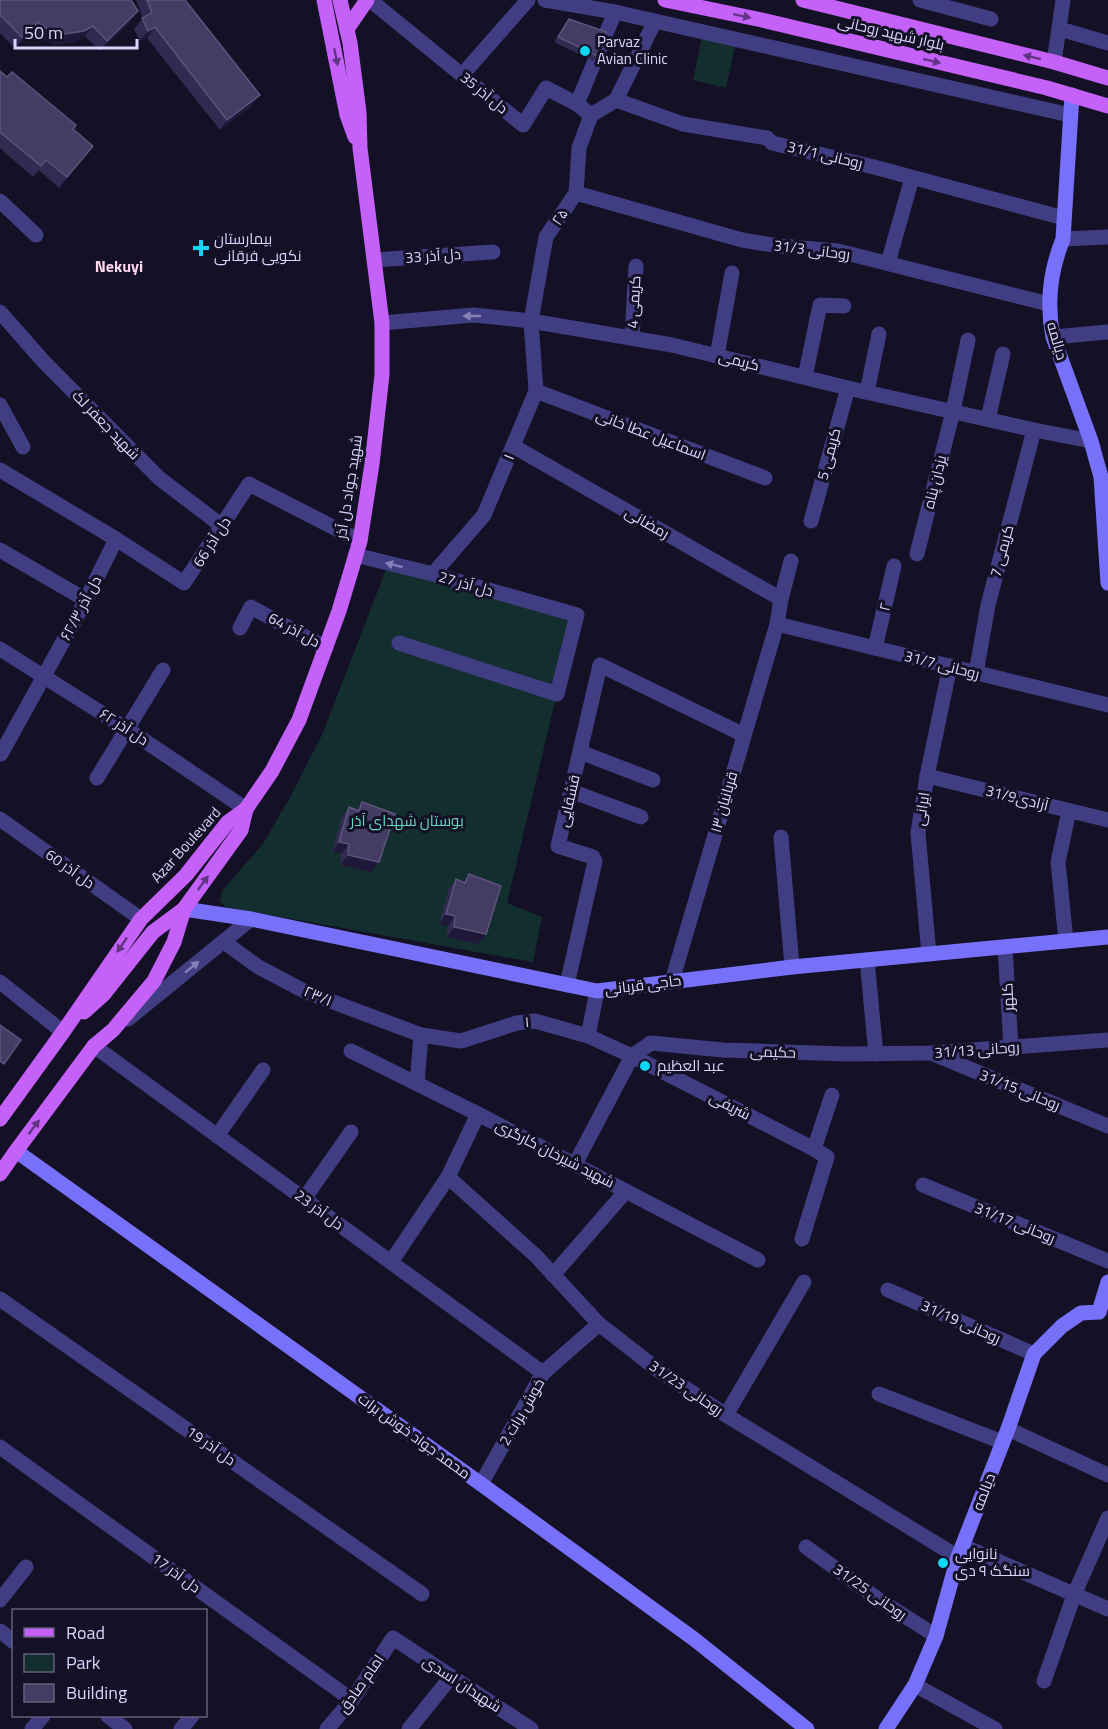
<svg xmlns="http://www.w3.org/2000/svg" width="1108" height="1729" font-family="'Titillium Web',Cairo,sans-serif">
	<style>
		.green { fill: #132e2e }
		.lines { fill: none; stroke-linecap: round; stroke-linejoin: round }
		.street { stroke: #413d82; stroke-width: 15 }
		.secondary { stroke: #7770f9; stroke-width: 15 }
		.primary { stroke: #c461f8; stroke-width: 15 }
		.wall { fill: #332a52 }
		.shaded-wall { fill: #1f1838 }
		.building { fill: #453c64; stroke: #5c547c; stroke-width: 1.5 }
		.oneway { fill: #633484 }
		.oneway2 { fill: #8681b9 }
		.poi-dot { fill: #0ad7f4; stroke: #141025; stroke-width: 2 }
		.labels { text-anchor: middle; stroke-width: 6; stroke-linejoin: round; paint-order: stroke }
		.street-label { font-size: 15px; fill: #dbd5fd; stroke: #141025 }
		.poi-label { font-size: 15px; fill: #dbd5fd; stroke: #141025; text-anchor: start }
		.park-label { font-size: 15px; fill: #64dbc0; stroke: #141025 }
		.neighbourhood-label { font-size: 16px; font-weight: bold; fill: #fdd7ee; stroke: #141025 }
	</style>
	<rect width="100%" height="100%" fill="#141025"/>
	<g class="green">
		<polygon points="702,37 735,46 726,88 693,80"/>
		<polygon points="390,559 574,622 507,903 542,917 533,962 226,907 220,901 222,891 263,844 289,799 322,735"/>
	</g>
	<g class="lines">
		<g class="street">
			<polyline points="370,0 523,125 546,88 577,104 591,115"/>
			<polyline points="545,0 615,12 1070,115"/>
			<polyline points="920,0 991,19"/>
			<polyline points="1060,29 1108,43"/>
			<polyline points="1054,62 1063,0"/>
			<polyline points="462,75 528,0"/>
			<polyline points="616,100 655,21"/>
			<polyline points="577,104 615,12"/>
			<polyline points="591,115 616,100 683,124 767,138 772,143 874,167 1064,218"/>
			<polyline points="576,193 742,240 779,246 838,251 1049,304"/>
			<polyline points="0,201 36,235"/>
			<polyline points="1063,239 1108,237"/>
			<polyline points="374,260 493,252"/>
			<polyline points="888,263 912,178"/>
			<polyline points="0,312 44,362 159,478 222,526"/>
			<polyline points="382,323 474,315 531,321 672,345 848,388 1034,430 1091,441"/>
			<polyline points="1053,337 1108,332"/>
			<polyline points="632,338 636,266"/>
			<polyline points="717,356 732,273"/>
			<polyline points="805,377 820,305 844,306"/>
			<polyline points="536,391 765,478"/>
			<polyline points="867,392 879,334"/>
			<polyline points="0,405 23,447"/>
			<polyline points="988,419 1003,354"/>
			<polyline points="513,446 781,599"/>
			<polyline points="0,470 116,539 184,583 249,484 360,541"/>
			<polyline points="811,521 848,388"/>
			<polyline points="0,550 86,600"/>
			<polyline points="917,554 953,411 968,340"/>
			<polyline points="355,555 433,574 577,615 557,694 399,643"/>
			<polyline points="433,574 484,515 536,391 531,321 546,237 576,193 579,148 591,115"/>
			<polyline points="777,624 1108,705"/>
			<polyline points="240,628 251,607 326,648"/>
			<polyline points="875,648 894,566"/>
			<polyline points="0,649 127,729 246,809"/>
			<polyline points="976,673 988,605 1034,430"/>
			<polyline points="580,752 653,780"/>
			<polyline points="1,754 86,600 116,539"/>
			<polyline points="927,776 1108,820"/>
			<polyline points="97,778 163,670"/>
			<polyline points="571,791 641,817"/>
			<polyline points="0,819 141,919"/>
			<polyline points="781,837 792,967"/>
			<polyline points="1066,941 1058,862 1069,811"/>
			<polyline points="224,942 257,966 304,991 421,1035 461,1041 517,1023 535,1021 588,1036 632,1056 814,1149 827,1157 802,1239"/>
			<polyline points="1005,947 1011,1048"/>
			<polyline points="929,954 918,833 927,776 950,666"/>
			<polyline points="867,960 876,1054"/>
			<polyline points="672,981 777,624 781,599 791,561"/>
			<polyline points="0,982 63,1032"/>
			<polyline points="567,985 595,861 593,857 558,846 600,665 744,735"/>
			<polyline points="128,1019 251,919"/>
			<polyline points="588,1036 597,991"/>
			<polyline points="94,1046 543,1373"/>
			<polyline points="351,1051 478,1114 758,1260"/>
			<polyline points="936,1055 1108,1126"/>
			<polyline points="417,1084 421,1035"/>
			<polyline points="217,1136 263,1070"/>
			<polyline points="814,1149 832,1095"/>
			<polyline points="575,1164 632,1056 651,1043 723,1050 846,1054 931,1053 1108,1040"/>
			<polyline points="448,1177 536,1256 599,1324 658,1370 726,1415 958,1557"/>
			<polyline points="923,1185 1108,1261"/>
			<polyline points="304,1199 351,1132"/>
			<polyline points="391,1262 448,1177 478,1114"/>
			<polyline points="553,1275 626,1191"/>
			<polyline points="888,1290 1034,1354"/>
			<polyline points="0,1299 422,1594"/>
			<polyline points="879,1394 1002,1442"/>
			<polyline points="726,1415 804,1282"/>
			<polyline points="1008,1429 1108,1475"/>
			<polyline points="0,1447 352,1700"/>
			<polyline points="481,1484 543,1373 599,1324"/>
			<polyline points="963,1546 1108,1609"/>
			<polyline points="806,1547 878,1599 936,1636"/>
			<polyline points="0,1600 26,1567"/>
			<polyline points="0,1631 14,1642"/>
			<polyline points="1044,1681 1074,1595 1108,1518"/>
			<polyline points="915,1685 995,1729"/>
			<polyline points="108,1716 125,1729"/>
			<polyline points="32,1729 43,1716"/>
			<polyline points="181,1729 192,1716"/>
			<polyline points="327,1729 352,1700 393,1638 531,1729"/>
			<polyline points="409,1729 451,1677"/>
		</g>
		<g class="secondary">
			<path d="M1072,95L1063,239C1050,271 1046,302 1053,337L1091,441L1101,477L1108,583"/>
			<polyline points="184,909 251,919 597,991 792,967 1108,937"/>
			<polyline points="16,1151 481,1484 694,1639 807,1729"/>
			<polyline points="886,1729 915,1685 936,1636 958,1557 1008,1429 1034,1354 1062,1326 1081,1313 1099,1312 1108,1282"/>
		</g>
		<g class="primary">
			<polyline points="324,0 347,115 355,137"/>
			<polyline points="665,0 762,20 1047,88 1108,106"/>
			<polyline points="803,0 1054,62 1108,78"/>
			<polyline points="347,29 367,0"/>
			<polyline points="84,1012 103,995 153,932 184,909"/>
			<polyline points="0,1119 63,1032 141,919 186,875 228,822 246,809 272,771 299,720 339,611 360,541 372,464 382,375 382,323 360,148 359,112 350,43 340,0"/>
			<polyline points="0,1174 16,1151 94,1046 113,1030 154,981 174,942 184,909 241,830 246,809"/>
		</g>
	</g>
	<g class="wall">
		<polygon points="0,0 130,22 100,51 85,36 77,41 57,45 39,39 31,33 15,48 0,33"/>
		<polygon points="136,0 185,0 252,106 220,130 147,38 140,41 134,29 143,18"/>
		<polygon points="569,19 597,56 593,61 554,42"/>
		<polygon points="0,71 93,146 85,156 59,188 39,170 33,177 0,148"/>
		<polygon points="362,802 379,862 372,872 340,865 341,854 332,852 342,817 349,807 357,810"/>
		<polygon points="469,874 486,934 479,944 447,937 448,926 439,924 449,889 456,879 464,882"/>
	</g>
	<g class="shaded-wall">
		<polygon points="138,11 130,22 100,51 107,41"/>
		<polygon points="38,22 31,33 15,48 23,38"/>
		<polygon points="93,26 85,36 77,41 57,45 39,39 46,28"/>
		<polygon points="155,27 147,38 140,41 148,31"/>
		<polygon points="260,95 252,106 220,130 227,120"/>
		<polygon points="339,842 349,844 341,854 332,852"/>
		<polygon points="348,855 379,862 372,872 340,865"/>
		<polygon points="446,914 455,916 448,926 439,924"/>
		<polygon points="454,927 486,934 479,944 447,937"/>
	</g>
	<g class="building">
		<polygon points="0,0 131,0 138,11 107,41 93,26 84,31 65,34 46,28 38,22 23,38 0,15"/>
		<polygon points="147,0 185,0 260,95 227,120 155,27 148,31 142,18 152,13"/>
		<polygon points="569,19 606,32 597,56 558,37"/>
		<polygon points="0,71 7,77 12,72 76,125 73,129 93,146 67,177 46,160 41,166 0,132"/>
		<polygon points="362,802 395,814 379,862 348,855 349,844 339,842 349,807 359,811"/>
		<polygon points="469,874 501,886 486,934 454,927 455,916 446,914 456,879 465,883"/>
		<polygon points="0,1025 21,1040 4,1064 0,1061"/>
	</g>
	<defs><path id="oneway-solid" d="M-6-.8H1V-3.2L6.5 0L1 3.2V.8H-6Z" transform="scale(1.5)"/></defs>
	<g class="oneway">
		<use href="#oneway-solid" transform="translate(742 16) rotate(12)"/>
		<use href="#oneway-solid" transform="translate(336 57) rotate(78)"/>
		<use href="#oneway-solid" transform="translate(1032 57) rotate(-166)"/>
		<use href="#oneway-solid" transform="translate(932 61) rotate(13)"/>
		<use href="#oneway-solid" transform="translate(203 883) rotate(-54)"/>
		<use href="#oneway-solid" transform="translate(122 945) rotate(124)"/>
		<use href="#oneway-solid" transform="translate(34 1127) rotate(-53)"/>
	</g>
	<g class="oneway2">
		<use href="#oneway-solid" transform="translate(472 316) rotate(180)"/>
		<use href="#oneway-solid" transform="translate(394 565) rotate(-166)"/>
		<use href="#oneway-solid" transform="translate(192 967) rotate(-39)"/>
	</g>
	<g class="poi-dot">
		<circle cx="585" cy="51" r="6"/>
		<path d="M198 239h6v6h6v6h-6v6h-6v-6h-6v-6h6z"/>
		<circle cx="645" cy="1066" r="6"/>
		<circle cx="943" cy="1563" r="6"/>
	</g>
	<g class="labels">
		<g class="street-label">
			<text transform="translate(891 33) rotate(13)" y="5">بلوار شهید روحانی</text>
			<text transform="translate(484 93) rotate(39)" y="5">دل آذر 35</text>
			<text transform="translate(825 155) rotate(13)" y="5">روحانی 31/1</text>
			<text transform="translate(560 217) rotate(-55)" y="5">۲۵</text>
			<text transform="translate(812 250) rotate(7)" y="5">روحانی 31/3</text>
			<text transform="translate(433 256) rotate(-4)" y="5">دل آذر 33</text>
			<text transform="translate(634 302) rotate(-87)" y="5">کریمی 4</text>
			<text transform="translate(1057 341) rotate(74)" y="5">دیالمه</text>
			<text transform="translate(739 361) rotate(14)" y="5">کریمی</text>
			<text transform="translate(106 425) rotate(46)" y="5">شهید جعفر لک</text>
			<text transform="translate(651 435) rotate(21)" y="5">اسماعیل عطا خانی</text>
			<text transform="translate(829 454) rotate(-75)" y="5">کریمی 5</text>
			<text transform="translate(509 457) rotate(-68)" y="5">۱</text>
			<text transform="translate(935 482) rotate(-76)" y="5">یزدان پناه</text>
			<text transform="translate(349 487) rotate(-81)" y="5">شهید جواد دل آذر</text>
			<text transform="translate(647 523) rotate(30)" y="5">رمضانی</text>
			<text transform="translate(212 542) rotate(-57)" y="5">دل آذر 66</text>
			<text transform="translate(1002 551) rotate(-75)" y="5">کریمی 7</text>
			<text transform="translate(466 584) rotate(16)" y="5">دل آذر 27</text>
			<text transform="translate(885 607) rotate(-76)" y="5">۲</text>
			<text transform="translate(81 608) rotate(-62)" y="5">دل آذر ۶۲/۳</text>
			<text transform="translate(294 630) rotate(28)" y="5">دل آذر 64</text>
			<text transform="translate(942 665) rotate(14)" y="5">روحانی 31/7</text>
			<text transform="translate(124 727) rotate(33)" y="5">دل آذر ۶۲</text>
			<text transform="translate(1017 798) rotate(14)" y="5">آزادی31/9</text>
			<text transform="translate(569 801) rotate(-77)" y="5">قشقایی</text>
			<text transform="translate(724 802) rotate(-74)" y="5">۱۳ قربانیان</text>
			<text transform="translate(922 809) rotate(-81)" y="5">ایرانی</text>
			<text transform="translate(186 845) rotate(-48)" y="5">Azar Boulevard</text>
			<text transform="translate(70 869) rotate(35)" y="5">دل آذر 60</text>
			<text transform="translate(643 985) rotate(-7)" y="5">حاجی قربانی</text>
			<text transform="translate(318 996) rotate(23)" y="5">۲۳/۱</text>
			<text transform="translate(1008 997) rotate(-93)" y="5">کلهر</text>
			<text transform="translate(527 1022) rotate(-5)" y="5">۱</text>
			<text transform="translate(977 1050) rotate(-4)" y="5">روحانی 31/13</text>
			<text transform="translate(773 1052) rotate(2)" y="5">حکیمی</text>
			<text transform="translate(1020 1090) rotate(22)" y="5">روحانی 31/15</text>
			<text transform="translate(730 1106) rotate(27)" y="5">شریفی</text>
			<text transform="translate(555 1154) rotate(27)" y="5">شهید شیرخان کارگری</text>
			<text transform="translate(319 1210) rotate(36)" y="5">دل آذر 23</text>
			<text transform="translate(1015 1223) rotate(22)" y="5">روحانی 31/17</text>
			<text transform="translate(961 1322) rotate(24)" y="5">روحانی 31/19</text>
			<text transform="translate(686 1388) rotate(34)" y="5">روحانی 31/23</text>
			<text transform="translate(522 1412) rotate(-60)" y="5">خوش برات 2</text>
			<text transform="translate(414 1436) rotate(36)" y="5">محمد جواد خوش برات</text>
			<text transform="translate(211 1446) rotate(35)" y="5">دل آذر 19</text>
			<text transform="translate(984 1492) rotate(-69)" y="5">دیالمه</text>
			<text transform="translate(176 1573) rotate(36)" y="5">دل آذر 17</text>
			<text transform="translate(870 1592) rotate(35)" y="5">روحانی 31/25</text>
			<text transform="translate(361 1684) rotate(-55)" y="5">امام صادق</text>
			<text transform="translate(462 1684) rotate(33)" y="5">شهیدان اسدی</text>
		</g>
		<g class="poi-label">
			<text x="597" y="47">Parvaz<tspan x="597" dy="17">Avian Clinic</tspan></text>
			<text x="214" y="244">بیمارستان<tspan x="214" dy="17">نکویی فرقانی</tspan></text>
			<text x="657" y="1071">عبد العظيم</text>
			<text x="955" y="1559">نانوایی<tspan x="955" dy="17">سنگک ۹ دی</tspan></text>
		</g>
		<g class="park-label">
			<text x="407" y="826">بوستان شهدای آذر</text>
		</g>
		<g class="neighbourhood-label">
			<text x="119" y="272">Nekuyi</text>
		</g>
	</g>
	<rect x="12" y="1609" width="195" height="108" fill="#141025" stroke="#645f7b" stroke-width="1.5"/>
	<rect x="24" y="1628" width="30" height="9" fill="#c461f8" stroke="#645f7b" stroke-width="1.5"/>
	<text x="66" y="1639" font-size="18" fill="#dbd5fd">Road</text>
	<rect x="24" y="1654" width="30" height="18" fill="#132e2e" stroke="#645f7b" stroke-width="1.5"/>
	<text x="66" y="1669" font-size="18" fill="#dbd5fd">Park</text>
	<rect x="24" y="1684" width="30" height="18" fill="#453c64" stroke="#645f7b" stroke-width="1.5"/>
	<text x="66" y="1699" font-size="18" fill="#dbd5fd">Building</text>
	<path d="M15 39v9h122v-9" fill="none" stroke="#dbd5fd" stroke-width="3"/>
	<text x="24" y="39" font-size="18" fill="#dbd5fd" stroke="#141025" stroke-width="4.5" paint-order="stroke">50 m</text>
</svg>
